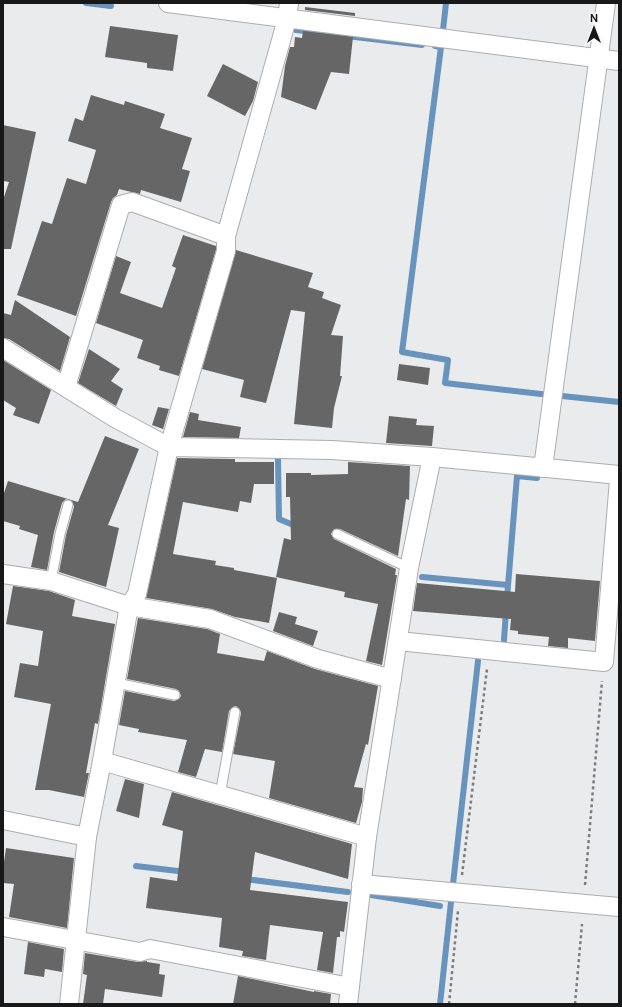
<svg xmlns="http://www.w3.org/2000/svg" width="622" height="1007" font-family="'DM Sans',sans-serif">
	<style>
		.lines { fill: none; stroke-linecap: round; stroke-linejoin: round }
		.stream { stroke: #6893bd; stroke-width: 6 }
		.building { fill: #676667 }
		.lane-casing { stroke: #acadaf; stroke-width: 11 }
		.street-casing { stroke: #acadaf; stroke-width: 20 }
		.path { stroke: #7b7c7d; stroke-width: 2.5; stroke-dasharray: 3 3; stroke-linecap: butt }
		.lane { stroke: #fff; stroke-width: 9 }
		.street { stroke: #fff; stroke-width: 18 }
	</style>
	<rect width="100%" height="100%" fill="#eaebed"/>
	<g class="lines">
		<g class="stream">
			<polyline points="86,3 111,6"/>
			<polyline points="296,30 422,45"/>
			<polyline points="443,30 446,3"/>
			<polyline points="435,46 441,47 402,352 448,360 445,383 550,395"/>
			<polyline points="562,396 619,402"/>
			<polyline points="278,458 279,519 298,527"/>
			<polyline points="422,577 508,585"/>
			<polyline points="507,598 517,476 537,478 537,474"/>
			<polyline points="504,640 506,611"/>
			<polyline points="136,866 186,872"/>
			<polyline points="245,879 348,892"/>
			<polyline points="453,884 478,661"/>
			<polyline points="371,895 440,906"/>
			<polyline points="440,1004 451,902"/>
		</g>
	</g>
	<g class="building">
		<polygon points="305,7 355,13 355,16 305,10"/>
		<polygon points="110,26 178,35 173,71 147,68 147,63 105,57"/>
		<polygon points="303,31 353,37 349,74 331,72 316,110 281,97 285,66 290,47 294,47 295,37 302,38"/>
		<polygon points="223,64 258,82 253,101 245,116 207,96"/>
		<polygon points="91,95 124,105 125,101 165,114 160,128 192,138 182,169 190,171 181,202 141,190 140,194 119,189 117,195 113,198 111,202 76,316 17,295 42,221 52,224 67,178 86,184 96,150 68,141 75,118 83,121"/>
		<polygon points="3,125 36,132 11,249 3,249 3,200 9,182 3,181"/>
		<polygon points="183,235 216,246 216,250 179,376 159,370 160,366 137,358 143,340 96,323 116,256 131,262 120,293 162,308 176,268 172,266"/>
		<polygon points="236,250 313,273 308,287 324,292 322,298 341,305 331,335 343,336 340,376 342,376 334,408 332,428 294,424 305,312 291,310 266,403 240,397 244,380 202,369"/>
		<polygon points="15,300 70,337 60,371 9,339 3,338 3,313 11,315"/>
		<polygon points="89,349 120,369 111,381 123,389 116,406 78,383"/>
		<polygon points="3,360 51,390 39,424 13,415 16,408 3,400"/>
		<polygon points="399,364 430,368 428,385 397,380"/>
		<polygon points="158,407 169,409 163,429 152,425"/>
		<polygon points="190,412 199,414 198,420 241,427 239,438 183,437"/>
		<polygon points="389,416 417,419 416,425 434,426 432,446 386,443"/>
		<polygon points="105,436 139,449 108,525 119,528 106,587 59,572 66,535 74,507 72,501 66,499 62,503 54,532 47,570 31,567 38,535 19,529 20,526 3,521 3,496 8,481 78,502"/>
		<polygon points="177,458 235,459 235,462 274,462 274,484 254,484 251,503 240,501 238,512 183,502 173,554 216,561 215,565 234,568 234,570 277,578 269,623 235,617 212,609 146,598"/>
		<polygon points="348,462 410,466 409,500 406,499 398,556 340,529 334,529 331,534 334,539 396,569 395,575 397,575 382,665 366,661 378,604 344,597 345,592 276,577 284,538 291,540 290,497 286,497 286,473 311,473 311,475 348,474"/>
		<polygon points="516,574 600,581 595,641 568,638 568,648 548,646 549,637 518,634 518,631 510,630 511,619 413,611 417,583 515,592"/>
		<polygon points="13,586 49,591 75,600 72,616 115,624 98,724 95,723 86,773 89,773 84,797 49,790 35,790 51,704 14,697 20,663 38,666 43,631 6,624"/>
		<polygon points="279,612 297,617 295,624 318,631 313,646 273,631"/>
		<polygon points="138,618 207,629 220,634 217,653 264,661 267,651 315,669 378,686 368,745 366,744 354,787 363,788 362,802 356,823 269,798 275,761 233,754 241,713 240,710 236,706 233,707 229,711 222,752 205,749 196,777 178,772 187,740 138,732 139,729 119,725 125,691 174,701 179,699 181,696 179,691 176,689 127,679"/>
		<polygon points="125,779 144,784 139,818 116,811"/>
		<polygon points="172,792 352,844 348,879 255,852 250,890 348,902 344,932 340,931 340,937 337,937 333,973 317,970 323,932 270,925 266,960 242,956 243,951 219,947 222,918 146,908 150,877 177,881 183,831 162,825"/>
		<polygon points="6,848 74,858 67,928 9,917 14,884 3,883 3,869"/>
		<polygon points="28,942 64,949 62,972 45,969 44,977 24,974"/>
		<polygon points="85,953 138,962 147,961 147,962 160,964 159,974 165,975 162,997 105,989 103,1004 83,1004 87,975 83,974"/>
		<polygon points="238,976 314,992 314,991 331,994 330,1004 233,1004"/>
	</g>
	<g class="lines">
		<g class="lane-casing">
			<g id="lane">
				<polyline points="337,534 409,568"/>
				<polyline points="51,581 60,534 68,505"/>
				<polyline points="116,683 175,695"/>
				<polyline points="220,795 235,712"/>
			</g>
		</g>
		<g class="street-casing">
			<g id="street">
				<polyline points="168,3 619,61"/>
				<polyline points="3,348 115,418 169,447 332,450 432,457 619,475"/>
				<polyline points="66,387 121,205 132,202 226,236"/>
				<polyline points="543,468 606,3"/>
				<polyline points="3,574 51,581 129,606 210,619 318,659 392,679"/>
				<polyline points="398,641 604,662 619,480"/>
				<polyline points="102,761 367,837"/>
				<polyline points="3,820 87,837"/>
				<polyline points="361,884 619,907"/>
				<polyline points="3,927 140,952 150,949 350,987"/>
				<polyline points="69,1004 87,837 102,761 129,606 137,594 169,447 226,251 226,236 287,19 289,3"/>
				<polyline points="348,1004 367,837 409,568 432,457"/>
			</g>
		</g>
		<g class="path">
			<polyline points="462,875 487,669"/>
			<polyline points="585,885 602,681"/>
			<polyline points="449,1004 458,911"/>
			<polyline points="575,1004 582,924"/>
		</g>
		<use href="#lane" class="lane"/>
		<use href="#street" class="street"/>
	</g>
	<rect width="622" height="1007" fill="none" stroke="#181819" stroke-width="8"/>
	<g transform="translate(594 28)" stroke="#f7f8fa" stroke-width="3" paint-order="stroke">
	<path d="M0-3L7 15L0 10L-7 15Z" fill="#181819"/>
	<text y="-6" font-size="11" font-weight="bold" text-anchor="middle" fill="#181819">N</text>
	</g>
</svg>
